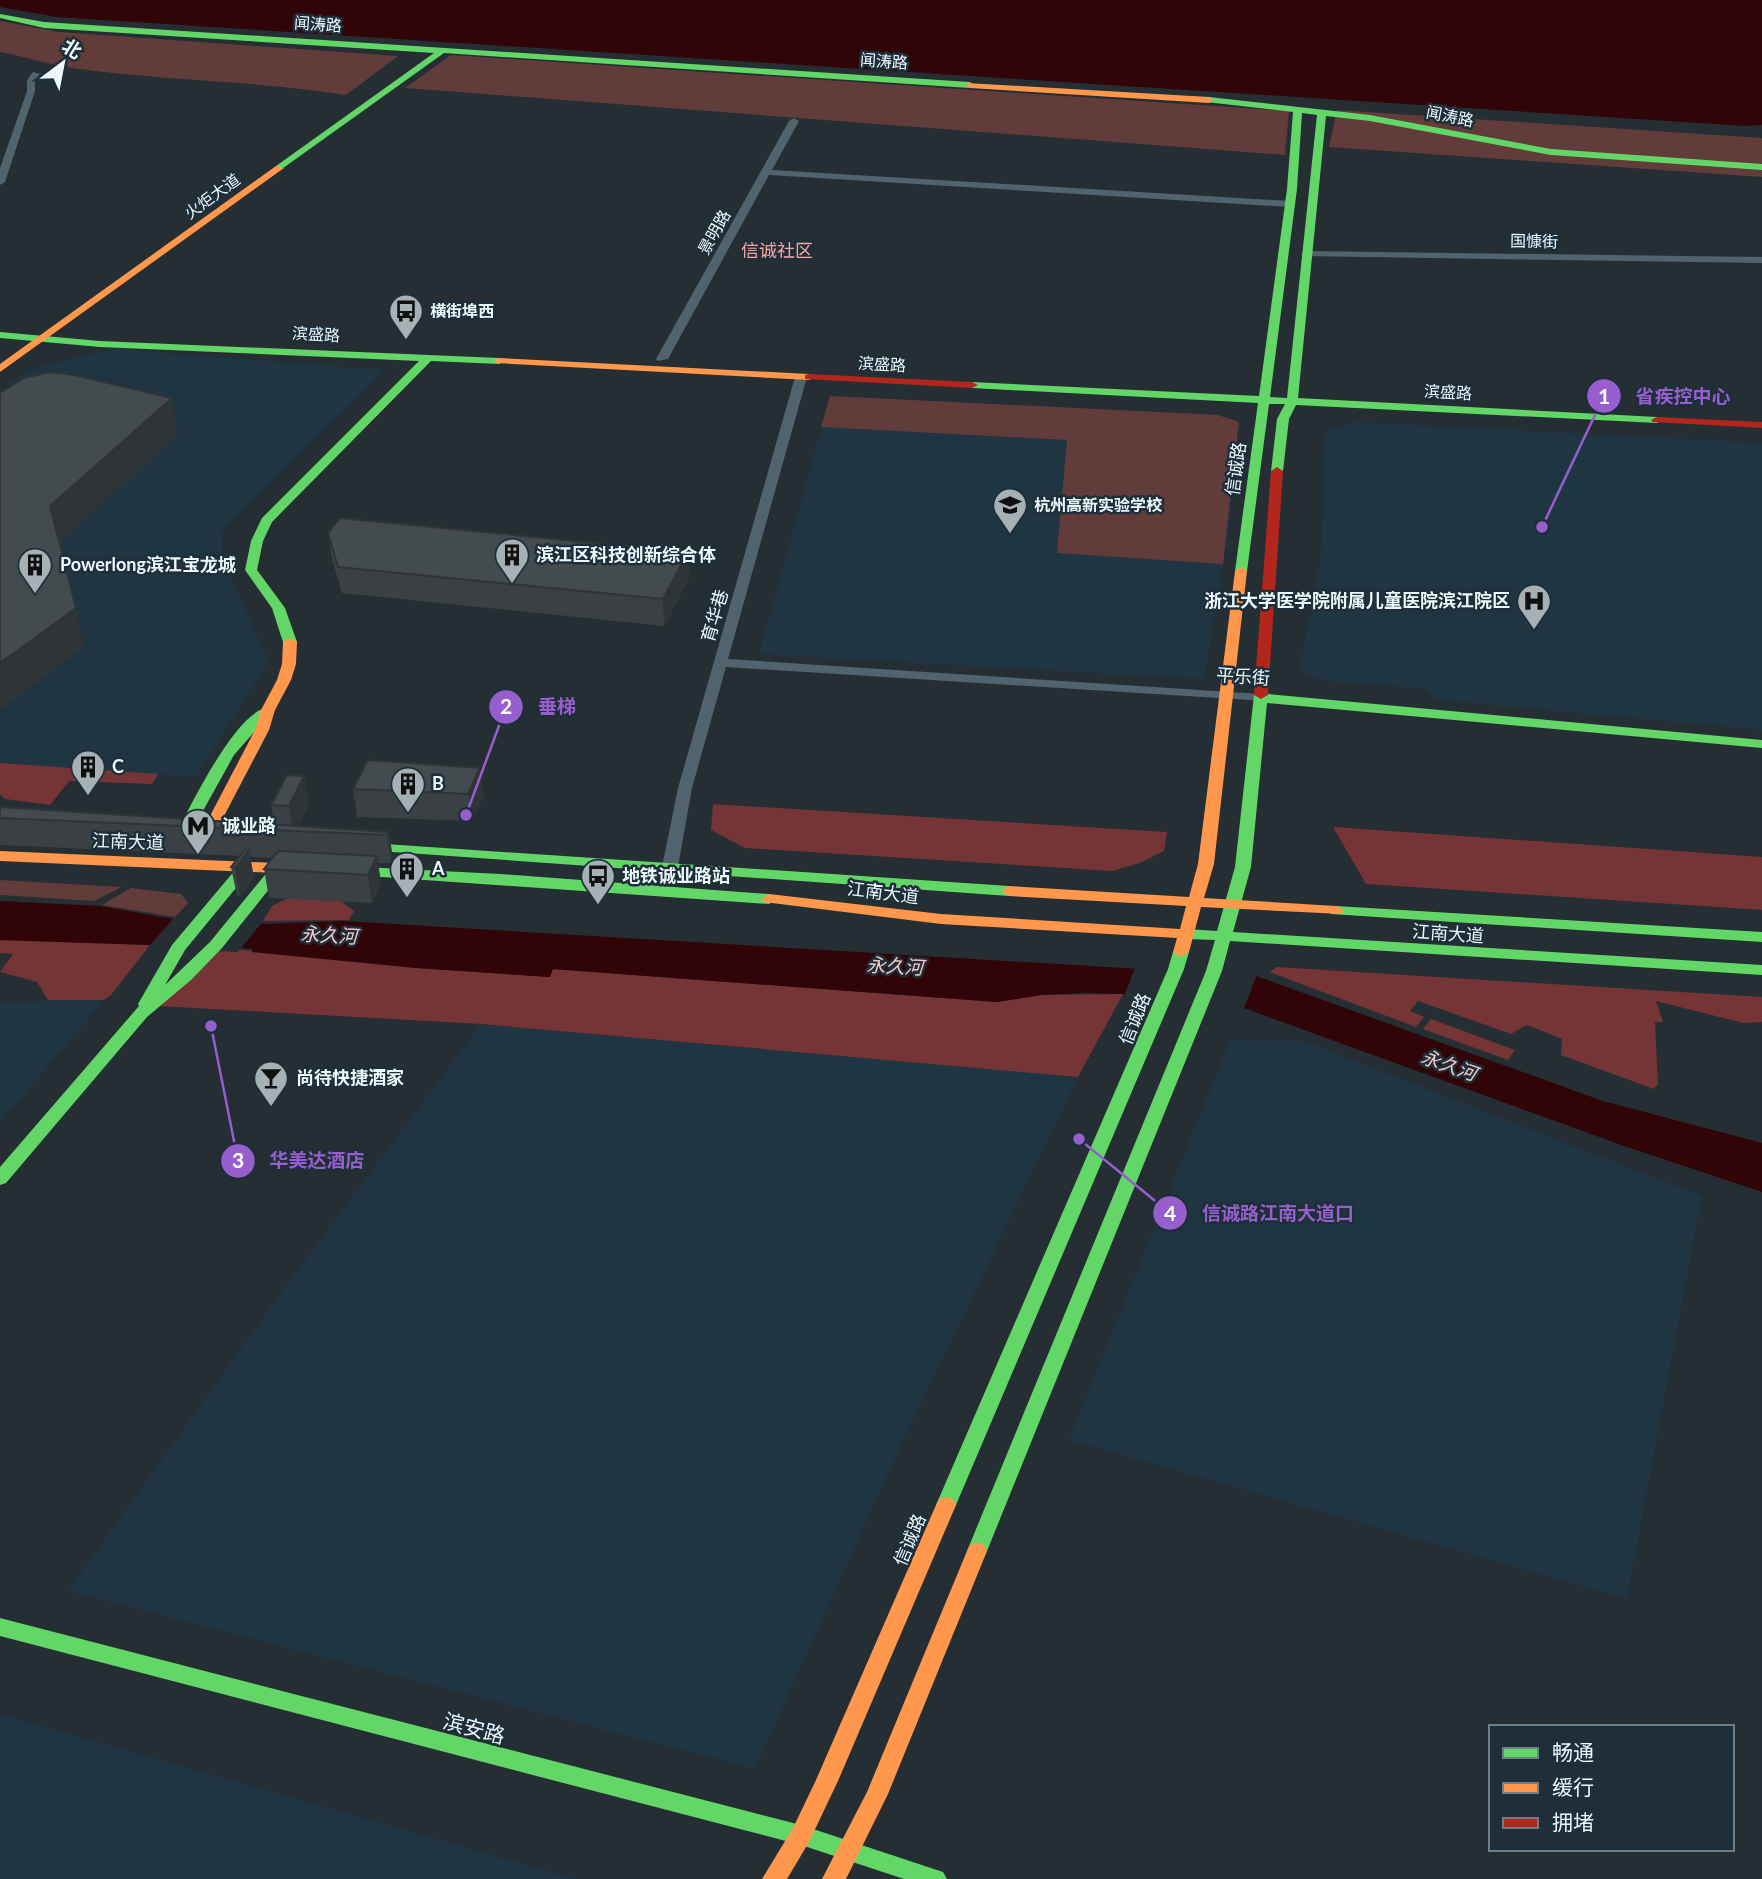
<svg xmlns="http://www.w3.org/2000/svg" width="1762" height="1879" font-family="Lato,'Noto Sans SC',sans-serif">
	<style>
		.built { fill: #1f3542 }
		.green { fill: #623b3b }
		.forest { fill: #753536 }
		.water { fill: #310408 }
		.pier { fill: #242e33 }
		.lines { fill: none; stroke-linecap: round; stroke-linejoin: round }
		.street { fill: #51636d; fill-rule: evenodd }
		.fast { fill: #63d668; fill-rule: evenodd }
		.slow { fill: #ff974d; fill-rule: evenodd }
		.jam { fill: #b3261e; fill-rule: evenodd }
		.wall { fill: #3a4044 }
		.shaded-wall { fill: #2f3437 }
		.building { fill: #434b4f; stroke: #2f3437; stroke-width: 2 }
		.labels { text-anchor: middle; stroke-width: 5; stroke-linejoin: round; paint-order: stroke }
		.far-street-label { font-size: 16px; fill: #ecf7fd; stroke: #1e2f39 }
		.far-poi-label { font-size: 16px; font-weight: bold; fill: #ecf7fd; stroke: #1e2f39; text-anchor: start }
		.far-quarter-label { font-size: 18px; fill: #f9a5a3; stroke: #1e2f39 }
		.street-label { font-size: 18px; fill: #ecf7fd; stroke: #1e2f39 }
		.poi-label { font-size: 18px; font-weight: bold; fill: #ecf7fd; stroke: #1e2f39; text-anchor: start }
		.water-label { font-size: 19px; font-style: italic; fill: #f6c7c5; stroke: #1e2f39 }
		.near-street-label { font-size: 21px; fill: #ecf7fd; stroke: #1e2f39 }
		.leader { fill: none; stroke: #975fce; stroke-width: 2.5 }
		.callout-dot { fill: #975fce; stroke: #1e2f39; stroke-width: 2.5 }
		.mark-label { font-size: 21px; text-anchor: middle; font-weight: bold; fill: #fff }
		.callout-label { font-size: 19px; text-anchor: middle; font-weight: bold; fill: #975fce; stroke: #1e2f39; stroke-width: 5; stroke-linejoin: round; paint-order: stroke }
	</style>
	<rect width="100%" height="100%" fill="#242e33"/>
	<g class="built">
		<polygon points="112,349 385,370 222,531 222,558 269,661 196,777 0,763 0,392 29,369"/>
		<polygon points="830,396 1218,415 1239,422 1229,528 1204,679 759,654"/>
		<polygon points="1355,422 1762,443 1762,730 1438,700 1425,689 1320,680 1299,670 1321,558 1325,431"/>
		<polygon points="104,1000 0,1123 0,1002"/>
		<polygon points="481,1024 1078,1077 895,1458 755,1769 68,1591 285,1287"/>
		<polygon points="1230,1040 1304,1041 1702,1196 1627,1599 1069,1440"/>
		<polygon points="0,1714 576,1879 0,1879"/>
	</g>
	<g class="green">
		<path d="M0,21L59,32L398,56L346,95C258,81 168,81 79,69C53,66 26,57 0,52Z"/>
		<polygon points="451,55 1289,111 1285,155 405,88"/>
		<polygon points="1337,110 1762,138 1762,177 1329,147"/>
		<polygon points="830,396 1218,415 1239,422 1223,564 1057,553 1067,440 821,427"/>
		<polygon points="0,880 122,887 94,901 0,895"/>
		<polygon points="131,888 181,894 188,903 175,917 102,905"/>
	</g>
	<g class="forest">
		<polygon points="0,763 158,774 152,784 69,781 50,805 5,799 0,794"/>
		<polygon points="713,804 1167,832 1164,851 1142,862 1113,871 745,848 711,830"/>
		<polygon points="1333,827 1762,857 1762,910 1366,884"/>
		<polygon points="292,896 339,899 354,911 349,920 263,921 272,906"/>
		<polygon points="0,940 150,945 111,995 104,1000 48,1000 37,982 0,972 13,954 0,953"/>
		<polygon points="222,948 416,968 550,977 552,969 997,1002 1042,995 1123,994 1078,1077 481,1024 158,1006"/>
		<polygon points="1277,967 1762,997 1762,1022 1743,1023 1656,1001 1663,1022 1655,1022 1658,1084 1654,1089 1561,1055 1562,1039 1527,1025 1511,1034 1418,1001 1410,1011 1424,1017 1416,1027 1269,972"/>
		<polygon points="1431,1019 1515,1050 1508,1060 1423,1029"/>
	</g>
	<g class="water">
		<polygon points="0,0 1762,0 1762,125 1746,126 57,17 0,7"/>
		<polygon points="0,901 100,906 178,920 262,924 344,921 1256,976 1603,1101 1762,1143 1762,1192 1624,1146 1244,1008 1123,994 1084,993 1042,995 997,1002 553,969 550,977 416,968 252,952 253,949 241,948 0,940"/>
	</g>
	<g class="pier">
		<polygon points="176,916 263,921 238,952 147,948"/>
		<polygon points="1136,965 1257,974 1243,1011 1124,997"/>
	</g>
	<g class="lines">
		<g class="street">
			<polygon points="33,72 40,74 35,80 35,91 5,182 0,185 0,168 27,91 27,80"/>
			<polygon points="794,118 799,121 772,170 1290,201 1295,204 1290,207 769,175 668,359 658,361 656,359 789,121"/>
			<polygon points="1306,251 1762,257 1762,263 1302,256 1301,254"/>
			<polygon points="801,374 807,377 728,659 1261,694 1266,695 1268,698 1266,701 726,667 692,788 678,867 675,870 665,870 662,867 678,788 795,377"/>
		</g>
		<g class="fast">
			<polygon points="0,14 44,22 970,82 974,85 970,88 444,53 279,171 276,170 276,166 434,53 44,28 0,18"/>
			<path d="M1209,97L1370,115L1551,149L1762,164V170L1551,155L1370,121L1326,116L1298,398L1657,417L1663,420L1657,423L1296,405L1289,419L1283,471L1277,475L1271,471L1277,419L1285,404H1269L1247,571L1241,575L1235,571L1258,403L972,388L966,385L972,382L1259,396L1287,189L1293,112L1206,102L1205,100ZM1302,113L1317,115L1287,398L1270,397L1297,189Z"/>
			<polygon points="0,332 100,341 499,358 505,361 499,364 431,361 272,522 263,541 257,570 285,608 297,642 290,646 283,642 272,608 245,570 251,541 262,518 419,361 100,347 0,338"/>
			<polygon points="1261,691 1268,694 1762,740 1762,748 1267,703 1251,867 1233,932 1762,965 1762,975 1230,941 1222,971 987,1551 984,1557 977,1559 970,1557 967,1551 1206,971 1215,940 1187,939 1179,934 1187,929 1217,931 1235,867 1254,695"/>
			<path d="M265,708L272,712L234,755L189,836L182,840L177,839L175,836C190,807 233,717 265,708Z"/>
			<polygon points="356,842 1009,886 1017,891 1009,896 351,849 349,846"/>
			<polygon points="246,861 254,866 185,950 165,985 210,942 273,865 283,865 286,868 222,948 191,980 147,1017 6,1183 0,1185 0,1167 139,1006 138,1004 172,945 241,863"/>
			<polygon points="344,866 500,874 769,894 777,899 769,904 339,874 336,871"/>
			<polygon points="1336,906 1762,932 1762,942 1331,914 1328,911 1331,908"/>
			<polygon points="1181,947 1189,952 1184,969 956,1505 953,1511 946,1513 939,1511 936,1505 1168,969 1173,952"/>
			<polygon points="0,1618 801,1825 943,1872 947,1879 904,1879 801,1845 0,1636"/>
		</g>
		<g class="slow">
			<polygon points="967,83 1209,97 1213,100 1209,103 970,88 966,85"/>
			<polygon points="276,166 284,168 0,372 0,364"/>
			<polygon points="499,358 809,374 815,377 809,380 495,363 495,359"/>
			<polygon points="1241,567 1247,571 1214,864 1204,898 1336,906 1341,908 1344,911 1341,914 1201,907 1189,952 1181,957 1173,952 1177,938 941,924 764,902 761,899 769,894 941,914 1180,929 1186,906 1009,896 1001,891 1009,886 1189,897 1198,864 1235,571"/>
			<polygon points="290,638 297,642 296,664 291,680 275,710 269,730 213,837 206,841 201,840 199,837 255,730 261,710 277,680 282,664 283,642"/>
			<polygon points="0,851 299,864 307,869 299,874 0,861"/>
			<polygon points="946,1497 953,1499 956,1505 838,1781 809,1842 787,1879 762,1879 793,1828 816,1780 936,1505 939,1499"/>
			<polygon points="977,1543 984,1545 987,1551 888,1794 846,1879 822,1879 867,1792 967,1551 970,1545"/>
		</g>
		<g class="jam">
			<polygon points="809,374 972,382 978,385 972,388 805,379 805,375"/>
			<polygon points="1657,417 1762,422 1762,428 1653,422 1651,420"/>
			<polygon points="1277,467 1283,471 1268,695 1261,699 1254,695 1271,471"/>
		</g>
	</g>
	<g class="wall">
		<polygon points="328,533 688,552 689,578 664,626 342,593 332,559"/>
		<polygon points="304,776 309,804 298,826 389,832 393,860 391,863 378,863 381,884 372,903 269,898 264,869 273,858 250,857 254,878 240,896 237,896 231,867 240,856 0,845 0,807 274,824 271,805"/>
		<polygon points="353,789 484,795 472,821 357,817"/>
	</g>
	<g class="shaded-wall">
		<polygon points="172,398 178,435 58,544 50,506"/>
		<polygon points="688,552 689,578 664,626 663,599"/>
		<polygon points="76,608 84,647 0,710 0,663"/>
		<polygon points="480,768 484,795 472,821 468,794"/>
		<polygon points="304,776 309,804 295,831 293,831 289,806"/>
		<polygon points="389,832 393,860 391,863 387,835"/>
		<polygon points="249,850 254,878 240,896 235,868"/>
		<polygon points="377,856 381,884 372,903 368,875"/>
	</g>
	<g class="building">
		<polygon points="49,372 74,375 172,398 50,506 76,608 0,663 0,393 24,378"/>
		<polygon points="340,518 688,552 663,599 338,567 328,533"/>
		<polygon points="368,760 480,768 468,794 353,789"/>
		<polygon points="287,775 304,776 289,806 271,805"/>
		<polygon points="0,807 389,832 387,835 0,818"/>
		<polygon points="245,850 249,850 235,868 231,867"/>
		<polygon points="278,851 377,856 368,875 264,869"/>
	</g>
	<defs>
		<g id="bus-pin" transform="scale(1.75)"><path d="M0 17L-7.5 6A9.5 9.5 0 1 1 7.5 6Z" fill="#a6b1b6" stroke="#1e2f39"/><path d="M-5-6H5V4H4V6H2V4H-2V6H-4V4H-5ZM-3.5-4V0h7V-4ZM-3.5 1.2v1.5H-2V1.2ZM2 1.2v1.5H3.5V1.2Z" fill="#111"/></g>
		<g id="school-pin" transform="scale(1.75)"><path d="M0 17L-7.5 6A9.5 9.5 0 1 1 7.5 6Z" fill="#a6b1b6" stroke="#1e2f39"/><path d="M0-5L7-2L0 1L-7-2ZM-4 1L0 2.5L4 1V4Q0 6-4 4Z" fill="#111"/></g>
		<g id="building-pin" transform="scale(1.75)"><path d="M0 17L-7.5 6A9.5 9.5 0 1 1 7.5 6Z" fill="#a6b1b6" stroke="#1e2f39"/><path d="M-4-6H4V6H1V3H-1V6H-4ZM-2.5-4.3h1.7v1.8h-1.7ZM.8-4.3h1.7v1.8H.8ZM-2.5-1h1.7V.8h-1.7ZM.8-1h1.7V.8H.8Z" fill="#111"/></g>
		<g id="hospital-pin" transform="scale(1.75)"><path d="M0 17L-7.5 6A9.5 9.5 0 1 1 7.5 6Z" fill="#a6b1b6" stroke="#1e2f39"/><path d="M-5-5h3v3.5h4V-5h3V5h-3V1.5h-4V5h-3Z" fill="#111"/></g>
		<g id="metro-pin" transform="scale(1.75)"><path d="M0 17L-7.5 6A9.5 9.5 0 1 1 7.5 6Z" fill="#a6b1b6" stroke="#1e2f39"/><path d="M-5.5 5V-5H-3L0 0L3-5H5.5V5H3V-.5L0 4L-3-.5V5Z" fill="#111"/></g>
		<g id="bar-pin" transform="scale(1.75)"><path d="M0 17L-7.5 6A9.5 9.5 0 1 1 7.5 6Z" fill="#a6b1b6" stroke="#1e2f39"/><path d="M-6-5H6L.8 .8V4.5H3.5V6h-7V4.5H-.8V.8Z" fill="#111"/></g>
	</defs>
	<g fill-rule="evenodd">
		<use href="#bus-pin" x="406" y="311"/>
		<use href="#school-pin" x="1010" y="505"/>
		<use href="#building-pin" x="512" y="555"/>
		<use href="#building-pin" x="35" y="565"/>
		<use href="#hospital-pin" x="1534" y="601"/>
		<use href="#building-pin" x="88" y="767"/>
		<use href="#building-pin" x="408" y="784"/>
		<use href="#metro-pin" x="198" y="826"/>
		<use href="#building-pin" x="407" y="869"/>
		<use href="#bus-pin" x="598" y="876"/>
		<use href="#bar-pin" x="271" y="1078"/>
	</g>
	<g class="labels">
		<g class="far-street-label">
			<text transform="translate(318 24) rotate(4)" y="6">闻涛路</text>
			<text transform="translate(884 61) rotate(4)" y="6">闻涛路</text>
			<text transform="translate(1450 116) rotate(11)" y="6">闻涛路</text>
			<text transform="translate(212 196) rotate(-36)" y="6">火炬大道</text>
			<text transform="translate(714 232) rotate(-61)" y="6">景明路</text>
			<text transform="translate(1534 241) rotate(1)" y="6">国慷街</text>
			<text transform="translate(316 334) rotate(3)" y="6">滨盛路</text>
			<text transform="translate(882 364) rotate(3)" y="6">滨盛路</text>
			<text transform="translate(1448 392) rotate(3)" y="6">滨盛路</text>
		</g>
		<g class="far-poi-label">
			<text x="430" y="317">横街埠西</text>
			<text x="1034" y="511">杭州高新实验学校</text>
		</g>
		<g class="far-quarter-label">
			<text x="777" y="257">信诚社区</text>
		</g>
		<g class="street-label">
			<text transform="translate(1236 469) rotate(-82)" y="6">信诚路</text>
			<text transform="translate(715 616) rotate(-74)" y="6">育华巷</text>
			<text transform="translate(1243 677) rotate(4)" y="6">平乐街</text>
			<text transform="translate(128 842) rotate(2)" y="6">江南大道</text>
			<text transform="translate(883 893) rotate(7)" y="6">江南大道</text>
			<text transform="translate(1448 934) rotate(4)" y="6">江南大道</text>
			<text transform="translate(1135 1019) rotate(-68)" y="6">信诚路</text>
			<text transform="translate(910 1540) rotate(-67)" y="6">信诚路</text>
		</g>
		<g class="poi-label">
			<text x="536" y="561">滨江区科技创新综合体</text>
			<text x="60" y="571">Powerlong滨江宝龙城</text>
			<text x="1510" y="607" text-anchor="end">浙江大学医学院附属儿童医院滨江院区</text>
			<text x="112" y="773">C</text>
			<text x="432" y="790">B</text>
			<text x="222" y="832">诚业路</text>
			<text x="432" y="875">A</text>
			<text x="622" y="882">地铁诚业路站</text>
			<text x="296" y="1084">尚待快捷酒家</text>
		</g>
		<g class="water-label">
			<text transform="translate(329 935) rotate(3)" y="7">永久河</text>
			<text transform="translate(895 966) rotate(3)" y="7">永久河</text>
			<text transform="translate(1449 1065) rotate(19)" y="7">永久河</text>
		</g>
		<g class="near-street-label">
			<text transform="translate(474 1729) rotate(15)" y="7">滨安路</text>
		</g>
	</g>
	<path class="leader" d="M1542 527L1604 396M466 815L506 707M211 1026L238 1161M1079 1139L1170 1213"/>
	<g class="callout-dot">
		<circle cx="1542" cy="527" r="7"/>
		<circle cx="466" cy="815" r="7"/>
		<circle cx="211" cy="1026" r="7"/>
		<circle cx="1079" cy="1139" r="7"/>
		<circle cx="1604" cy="396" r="18"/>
		<circle cx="506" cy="707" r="18"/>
		<circle cx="238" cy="1161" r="18"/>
		<circle cx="1170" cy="1213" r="18"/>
	</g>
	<g class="mark-label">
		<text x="1604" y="404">1</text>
		<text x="506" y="714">2</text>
		<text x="238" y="1168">3</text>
		<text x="1170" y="1221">4</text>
	</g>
	<g class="callout-label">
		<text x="1683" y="403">省疾控中心</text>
		<text x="557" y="713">垂梯</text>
		<text x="317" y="1167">华美达酒店</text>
		<text x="1278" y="1220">信诚路江南大道口</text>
	</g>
	<rect x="1489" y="1725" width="245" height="126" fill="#1e2f39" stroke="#707f87" stroke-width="2"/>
	<rect x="1503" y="1748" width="35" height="10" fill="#63d668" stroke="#707f87" stroke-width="2"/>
	<text x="1552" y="1760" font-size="21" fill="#ecf7fd">畅通</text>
	<rect x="1503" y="1783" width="35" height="10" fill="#ff974d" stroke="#707f87" stroke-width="2"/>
	<text x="1552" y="1795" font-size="21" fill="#ecf7fd">缓行</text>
	<rect x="1503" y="1818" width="35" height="10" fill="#b3261e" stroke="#707f87" stroke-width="2"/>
	<text x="1552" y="1830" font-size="21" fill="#ecf7fd">拥堵</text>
	<g transform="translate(63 63) rotate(32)" stroke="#1e2f39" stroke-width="5" paint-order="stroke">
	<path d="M0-5L12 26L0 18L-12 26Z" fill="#ecf7fd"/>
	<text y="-10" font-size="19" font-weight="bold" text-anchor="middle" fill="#ecf7fd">北</text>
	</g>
</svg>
